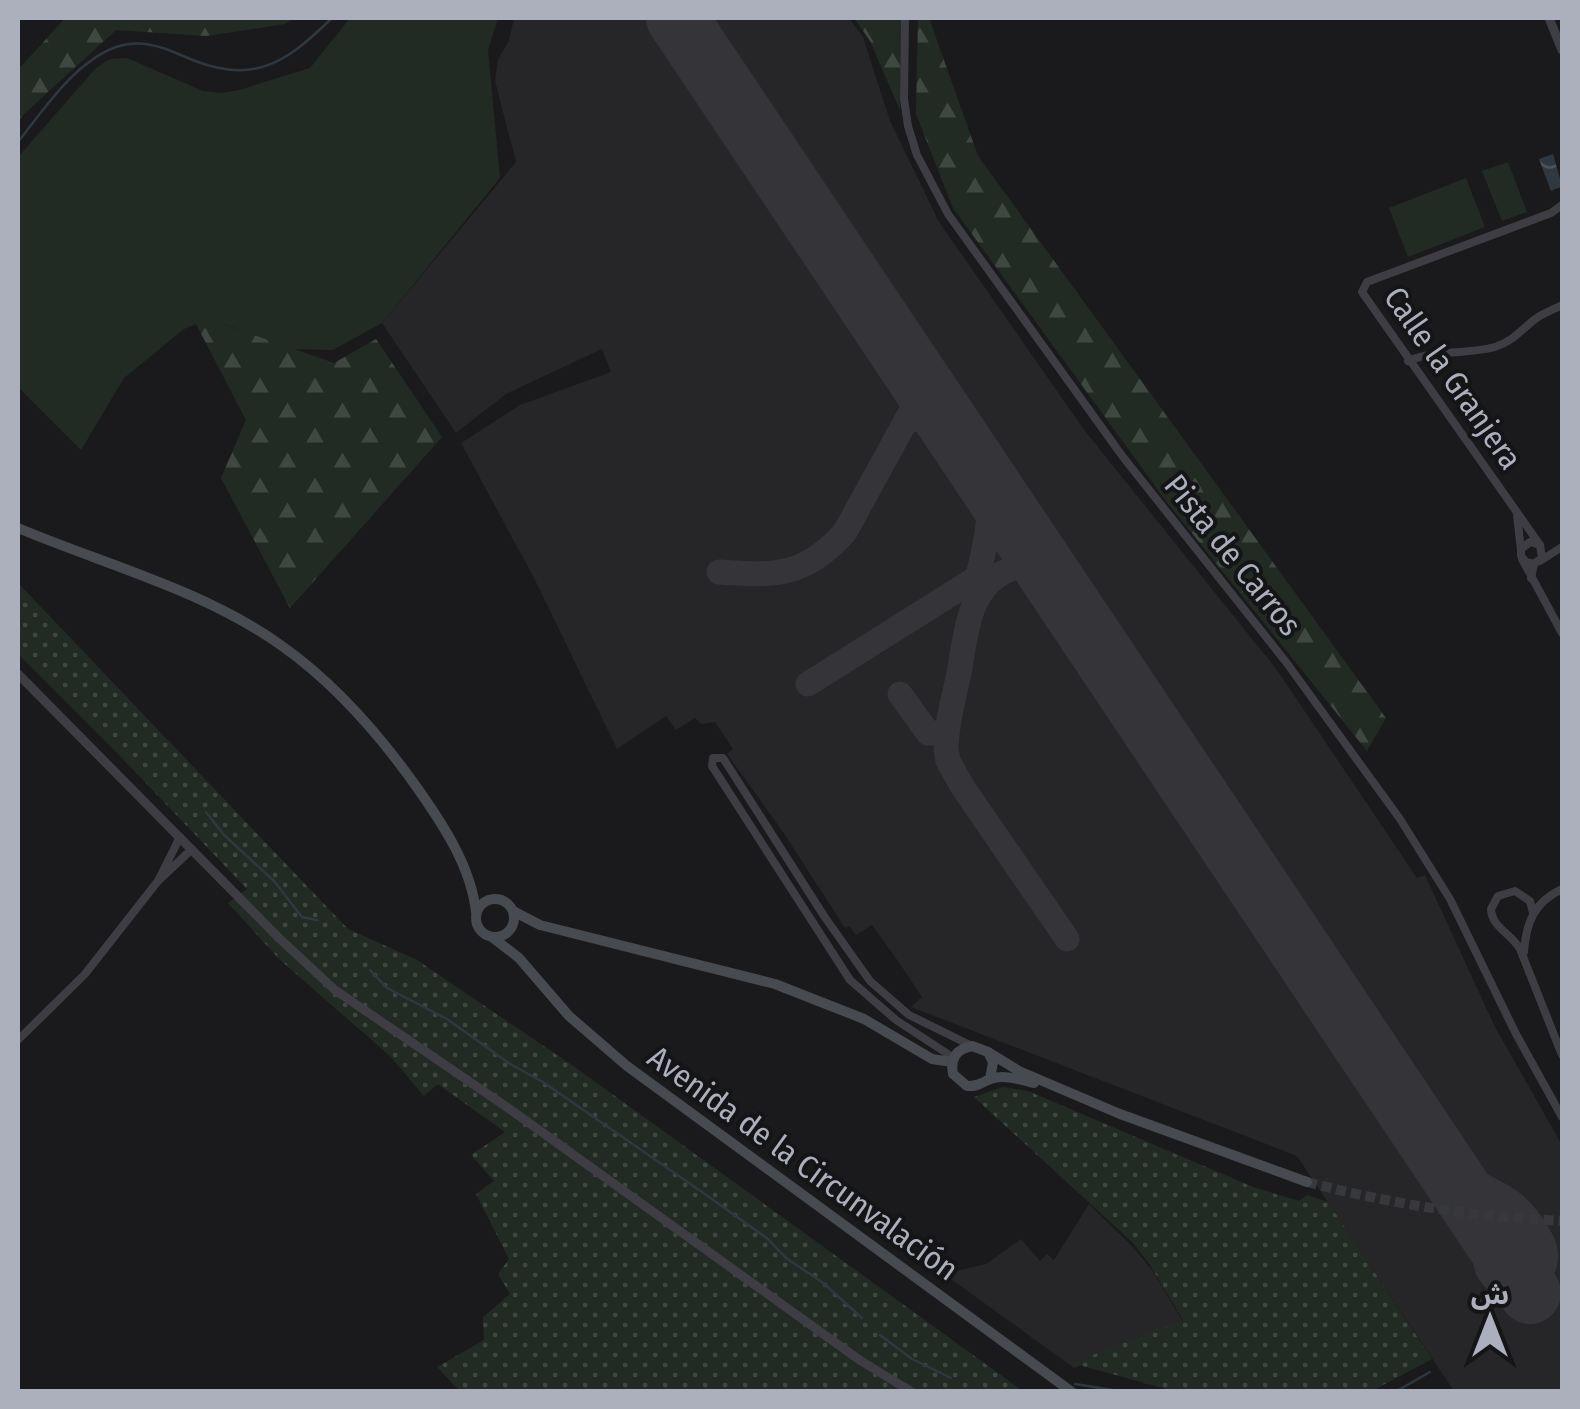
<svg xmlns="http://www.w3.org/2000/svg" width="1580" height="1409" font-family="'Fira Sans Condensed','Noto Sans Arabic',sans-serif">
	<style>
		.built { fill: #262629 }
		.grass { fill: url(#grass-dots) }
		.forest { fill: url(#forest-firs) }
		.park { fill: #212b23 }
		.water { fill: url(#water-waves) }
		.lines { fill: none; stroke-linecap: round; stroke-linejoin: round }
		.stream { stroke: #2f3841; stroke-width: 2.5 }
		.taxiway { stroke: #343439; stroke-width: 25 }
		.runway { stroke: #343439; stroke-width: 62 }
		.secondary-tunnel { stroke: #37383c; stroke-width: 10; stroke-dasharray: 10 5; stroke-linecap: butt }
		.minor { stroke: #3d3d43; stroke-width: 8 }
		.tertiary { stroke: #3d3d43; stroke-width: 9 }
		.secondary { stroke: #484a51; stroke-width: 10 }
		.labels { text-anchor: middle; stroke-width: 8; stroke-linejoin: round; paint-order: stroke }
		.street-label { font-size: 32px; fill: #acb0bc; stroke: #151517 }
	</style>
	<defs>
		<pattern id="grass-dots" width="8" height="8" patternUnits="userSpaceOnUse" patternTransform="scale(2.5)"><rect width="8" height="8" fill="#212b23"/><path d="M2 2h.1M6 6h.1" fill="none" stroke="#3f4741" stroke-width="1.8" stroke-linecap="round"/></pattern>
		<pattern id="forest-firs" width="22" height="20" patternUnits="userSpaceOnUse" patternTransform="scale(2.5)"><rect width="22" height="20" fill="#212b23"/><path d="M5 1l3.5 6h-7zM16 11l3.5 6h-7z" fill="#3f4741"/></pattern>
		<pattern id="water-waves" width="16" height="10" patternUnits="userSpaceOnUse" patternTransform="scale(2.5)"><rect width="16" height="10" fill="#2f3841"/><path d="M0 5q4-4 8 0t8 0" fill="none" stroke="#4a525a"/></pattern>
	</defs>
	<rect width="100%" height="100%" fill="#1a1a1c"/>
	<g class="built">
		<polygon points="514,18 849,18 863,37 890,121 939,222 1085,431 1277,670 1417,878 1425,875 1495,1027 1562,1145 1562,1391 1454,1391 1297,1156 911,1007 922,997 900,964 872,925 856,935 849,926 845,928 783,832 727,754 733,749 715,722 701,724 695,718 676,730 666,716 617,749 535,580 461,443 520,405 611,372 602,349 506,394 456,433 382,323 516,162 495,81 498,59 509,41"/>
		<polygon points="1089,1204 1133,1247 1152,1270 1185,1325 1074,1368 944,1274 986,1264 1021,1239 1040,1261 1047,1254 1054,1260"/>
	</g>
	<g class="grass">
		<polygon points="18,583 348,929 417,960 576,1068 1023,1391 472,1392 457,1388 437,1367 484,1340 483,1317 510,1294 498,1274 509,1259 476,1194 494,1181 471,1155 505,1132 438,1084 424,1096 390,1056 279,959 228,903 247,889 118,754 18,654"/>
		<polygon points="1003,1087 1028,1091 1253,1187 1299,1201 1307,1195 1328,1202 1432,1359 1370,1392 1174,1391 1072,1363 1183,1320 1150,1265 1132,1242 974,1097"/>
	</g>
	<g class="forest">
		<polygon points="65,18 294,18 285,24 206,36 116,30 24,114 18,124 18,70"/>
		<polygon points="854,18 901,18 900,110 870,41"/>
		<polygon points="918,18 929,18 978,156 1386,718 1367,751 1166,501 953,208 916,114"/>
		<polygon points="196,324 224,324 334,363 376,339 442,437 290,608 221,478 246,420"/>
	</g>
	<g class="park">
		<polygon points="350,18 498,18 488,50 500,178 382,323 333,350 292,349 225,324 196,324 184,329 124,378 81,450 18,387 18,157 96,68 110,59 127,58 203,91 221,93 239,90 310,68"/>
		<polygon points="1508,162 1527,212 1502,221 1482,171"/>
		<polygon points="1466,178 1485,227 1408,257 1389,208"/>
	</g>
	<polygon class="water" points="1553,154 1562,186 1551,191 1539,159"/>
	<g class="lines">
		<g class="stream">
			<path d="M18,142C44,109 75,62 116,47C140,39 161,46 183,56C251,86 283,66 332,18"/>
			<polyline points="206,812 224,835 274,881 302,917 317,920"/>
			<polyline points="370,970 387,988 447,1019 510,1064 543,1082 702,1192 768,1239 786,1258 822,1282 862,1318"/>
			<polyline points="880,1335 912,1359 951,1378"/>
			<polyline points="1075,1384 1125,1392"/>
			<polyline points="493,1392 511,1392"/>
			<polyline points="867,1392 872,1391"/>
			<polyline points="1024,1392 1024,1391"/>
			<polyline points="1395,1392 1430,1372"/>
		</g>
		<g class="taxiway">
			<polyline points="907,422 924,414 947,421"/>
			<path d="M719,572C775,576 805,577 845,532L914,406L916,380L908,363"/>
			<path d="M1059,588C1043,574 1025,561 1004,572C967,591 966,636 959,673C954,698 946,724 946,749L948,761L962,786L1067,939"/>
			<path d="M975,591C982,553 996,516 985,478"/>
			<polyline points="808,684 978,577"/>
			<polyline points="900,694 928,733 942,733 948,726"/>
			<path d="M1429,1142C1437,1152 1444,1164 1455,1171C1490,1193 1510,1191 1535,1229C1538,1235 1544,1242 1545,1250C1552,1281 1506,1300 1489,1272C1481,1257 1489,1241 1486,1226"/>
		</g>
		<polyline class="runway" points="677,18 1530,1293"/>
		<path class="secondary-tunnel" d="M1307,1182C1391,1204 1475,1217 1562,1221"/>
		<g class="minor">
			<polyline points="905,18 904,99 908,126 917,155 948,214 1123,457 1286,662 1400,819 1450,899 1516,1034 1562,1117"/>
			<path d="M1408,361C1436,349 1466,355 1495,347C1512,342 1521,330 1534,320C1542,313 1553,310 1562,305"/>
			<polyline points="1517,515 1521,550"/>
			<polyline points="1540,545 1362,292 1367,282 1551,213 1562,205"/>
			<polyline points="1522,559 1562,633"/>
			<polyline points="1540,561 1562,547"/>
			<polyline points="1531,578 1534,564 1542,558 1540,545 1530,542 1521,549 1521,556 1526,562 1534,564"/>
			<polyline points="180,837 158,881 192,849"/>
			<path d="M1533,913L1530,901L1515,891L1498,896L1491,909C1492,928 1511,933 1520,949L1562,1055"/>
			<path d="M1524,952C1526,923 1534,902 1562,889"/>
			<polyline points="18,1040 85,974 158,881"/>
			<polyline points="954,1058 896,1020 850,980 712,766 713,758 723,758 824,916 870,981 909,1015 972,1046"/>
		</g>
		<g class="tertiary">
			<polyline points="1549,18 1562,50"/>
			<polyline points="18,674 279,938 335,990 511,1110 861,1361 912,1392"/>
		</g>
		<g class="secondary">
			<path d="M18,528C106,565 204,590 282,646C337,685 380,735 418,789C444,826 471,867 476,912"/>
			<circle cx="495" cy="918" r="19"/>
			<polyline points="513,911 540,925 775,984 864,1019 932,1059 952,1062"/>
			<polyline points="492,937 519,958 569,1016 627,1066 1072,1392"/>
			<polyline points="988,1052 1019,1071 1120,1114 1307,1182"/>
			<path d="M990,1079L993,1062L988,1052L972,1046C956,1049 950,1059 953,1074L967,1086C979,1087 981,1082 991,1079C1003,1074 1022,1080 1034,1083"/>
		</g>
	</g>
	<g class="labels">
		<g class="street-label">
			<text transform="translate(1453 378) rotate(55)" y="11">Calle la Granjera</text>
			<text transform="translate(1233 555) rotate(51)" y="11">Pista de Carros</text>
			<text transform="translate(803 1163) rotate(36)" y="11">Avenida de la Circunvalación</text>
		</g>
	</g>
	<rect width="1580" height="1409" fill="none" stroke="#acb0bc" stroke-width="40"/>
	<g transform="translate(1490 1319)" stroke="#151517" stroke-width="8" paint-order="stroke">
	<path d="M0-8L18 38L0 25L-18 38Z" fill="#acb0bc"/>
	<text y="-15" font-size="28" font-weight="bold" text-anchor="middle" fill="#acb0bc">ش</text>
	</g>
</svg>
